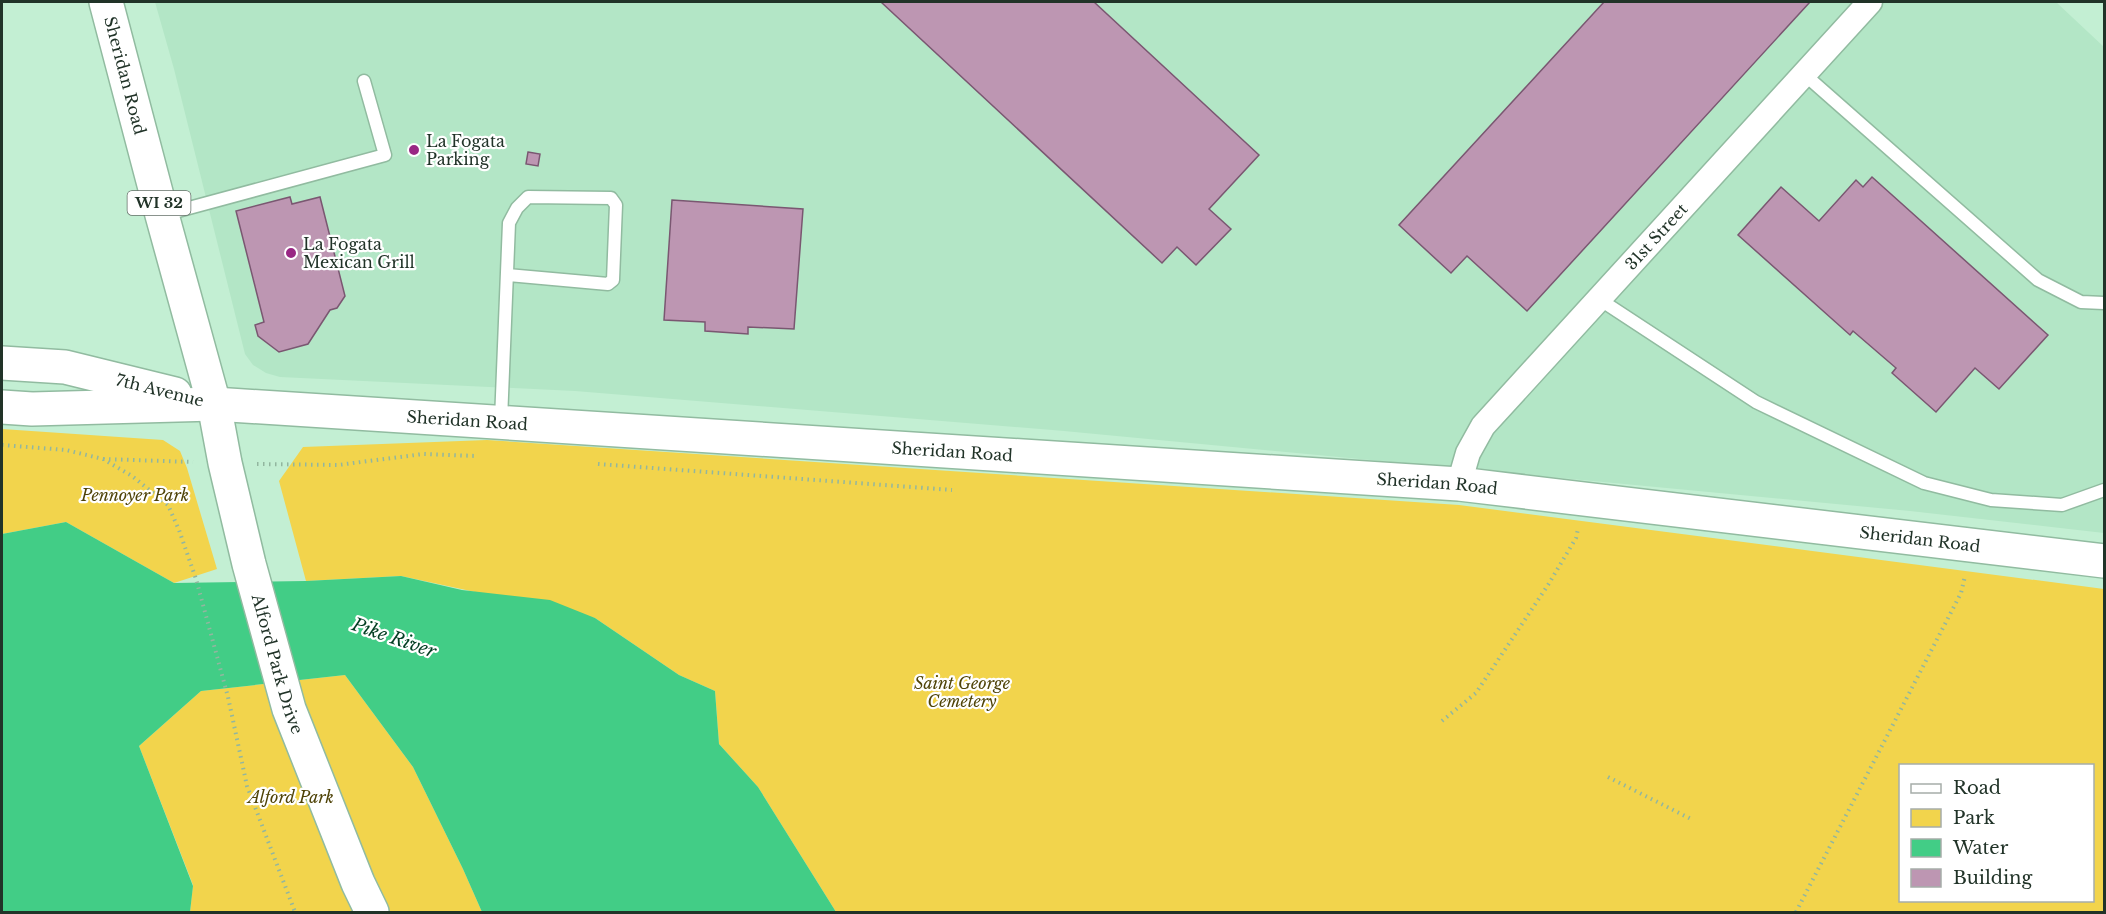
<svg xmlns="http://www.w3.org/2000/svg" width="2106" height="914" font-family="'Libre Baskerville',serif">
	<style>
		.built { fill: #b3e6c6 }
		.green { fill: #f2d44c; fill-rule: evenodd }
		.water { fill: #42cd86 }
		.building { fill: #bd96b2; stroke: #7a5771; stroke-width: 1.5 }
		.lines { fill: none; stroke-linecap: round; stroke-linejoin: round }
		.lane-casing { stroke: #91bba0; stroke-width: 15 }
		.street-casing { stroke: #91bba0; stroke-width: 27 }
		.secondary-casing { stroke: #91bba0; stroke-width: 36 }
		.primary-casing { stroke: #91bba0; stroke-width: 36 }
		.path { stroke: #92b69f; stroke-width: 4; stroke-dasharray: 1.5 4.5; stroke-linecap: butt }
		.lane { stroke: #fff; stroke-width: 12 }
		.street { stroke: #fff; stroke-width: 24 }
		.secondary { stroke: #fff; stroke-width: 33 }
		.primary { stroke: #fff; stroke-width: 33 }
		.poi-dot { fill: #992784; stroke: #fff; stroke-width: 2 }
		.labels { text-anchor: middle; stroke-width: 4.5; stroke-linejoin: round; paint-order: stroke }
		.shield { fill: #fff; stroke: #647068; stroke-width: 1.5 }
		.shield-label { font-size: 15px; font-weight: bold; fill: #213328 }
		.street-label { font-size: 16px; fill: #213328; stroke: #fff }
		.poi-label { font-size: 16px; fill: #213328; stroke: #fff; text-anchor: start }
		.park-label { font-size: 16px; font-style: italic; fill: #4f4307; stroke: #fff }
		.water-label { font-size: 18px; font-style: italic; fill: #043f24; stroke: #fff }
	</style>
	<rect width="100%" height="100%" fill="#c3efd3"/>
	<polygon class="built" points="155,2 2056,2 2104,47 2104,533 1910,511 1064,431 575,391 280,377 266,373 253,365 245,354 174,69"/>
	<g class="green">
		<polygon points="2,429 163,440 180,451 187,468 217,569 174,583 66,522 2,534"/>
		<path d="M487,440L1459,505L2104,589V912H836L758,787L719,744L715,691L679,675L595,618L401,576L306,581L279,481L303,447ZM1900,766H2092V900H1900Z"/>
		<polygon points="345,675 413,767 463,869 482,912 190,912 193,885 139,746 201,691"/>
	</g>
	<polygon class="water" points="66,522 174,583 306,581 401,576 462,590 550,600 595,618 679,675 715,691 719,744 758,787 836,912 482,912 463,869 413,767 345,675 201,691 139,746 193,886 190,912 2,912 2,534"/>
	<g class="building">
		<polygon points="881,2 1094,2 1259,155 1209,209 1231,229 1196,265 1177,247 1162,263"/>
		<polygon points="1604,2 1810,2 1527,311 1467,256 1451,273 1399,225"/>
		<polygon points="528,152 540,154 538,166 526,164"/>
		<polygon points="1872,177 2048,335 1999,389 1975,368 1936,412 1892,373 1896,368 1853,331 1850,335 1738,235 1781,187 1819,221 1856,180 1863,187"/>
		<polygon points="290,197 292,204 320,197 345,296 337,308 330,310 308,344 279,352 258,336 255,325 264,322 236,211"/>
		<polygon points="672,200 803,209 794,329 748,327 748,334 705,331 705,322 664,320"/>
	</g>
	<g class="lines">
		<g class="lane-casing">
			<g id="lane">
				<polyline points="1804,74 2038,280 2081,302 2104,303"/>
				<polyline points="163,215 385,155 364,81"/>
				<polyline points="1599,299 1756,402 1924,483 1991,500 2062,505 2104,490"/>
				<polyline points="501,420 509,223 517,208 528,197 611,198 616,205 613,280 608,284 507,275"/>
			</g>
		</g>
		<g class="street-casing">
			<g id="street">
				<path id="s1" d="M1459,484L1468,453L1483,426L1870,2"/>
			</g>
		</g>
		<g class="secondary-casing">
			<g id="secondary">
				<polyline points="2,363 65,367 175,394"/>
				<path id="s2" d="M2,407L32,409L214,404L1459,484L2104,561"/>
			</g>
		</g>
		<g class="primary-casing">
			<g id="primary">
				<path id="s3" d="M106,2L162,215L214,404L225,463L249,564L289,709L358,883L372,912"/>
			</g>
		</g>
		<g class="path">
			<polyline points="2,445 66,450 103,459 132,476 168,505 179,530 196,579 228,697 247,786 295,912"/>
			<polyline points="103,459 193,462"/>
			<polyline points="257,464 338,465 423,454 477,456"/>
			<polyline points="598,464 952,490"/>
			<polyline points="1442,721 1476,693 1548,585 1576,538 1578,529"/>
			<polyline points="1608,777 1693,820"/>
			<polyline points="1796,912 1961,593 1965,576"/>
		</g>
		<use href="#lane" class="lane"/>
		<use href="#street" class="street"/>
		<use href="#secondary" class="secondary"/>
		<use href="#primary" class="primary"/>
	</g>
	<g class="poi-dot">
		<circle cx="414" cy="150" r="6"/>
		<circle cx="291" cy="253" r="6"/>
	</g>
	<g class="labels">
		<rect class="shield" x="127.5" y="191" width="63" height="24" rx="4.5"/>
		<g class="shield-label">
			<text x="159" y="208">WI 32</text>
		</g>
		<g class="street-label">
			<text dy="6" stroke="none"><textPath href="#s3" startOffset="76">Sheridan Road</textPath></text>
			<text dy="6" stroke="none"><textPath href="#s1" startOffset="320">31st Street</textPath></text>
			<text transform="translate(160 390) rotate(14)" y="6">7th Avenue</text>
			<text dy="6" stroke="none"><textPath href="#s2" startOffset="466">Sheridan Road</textPath></text>
			<text dy="6" stroke="none"><textPath href="#s2" startOffset="952">Sheridan Road</textPath></text>
			<text dy="6" stroke="none"><textPath href="#s2" startOffset="1438">Sheridan Road</textPath></text>
			<text dy="6" stroke="none"><textPath href="#s2" startOffset="1924">Sheridan Road</textPath></text>
			<text dy="6" stroke="none"><textPath href="#s3" startOffset="684">Alford Park Drive</textPath></text>
		</g>
		<g class="poi-label">
			<text x="426" y="147">La Fogata<tspan x="426" dy="18">Parking</tspan></text>
			<text x="303" y="250">La Fogata<tspan x="303" dy="18">Mexican Grill</tspan></text>
		</g>
		<g class="park-label">
			<text x="135" y="501">Pennoyer Park</text>
			<text x="962" y="689">Saint George<tspan x="962" dy="18">Cemetery</tspan></text>
			<text x="291" y="803">Alford Park</text>
		</g>
		<g class="water-label">
			<text transform="translate(394 638) rotate(19)" y="6">Pike River</text>
		</g>
	</g>
	<rect width="2106" height="914" fill="none" stroke="#213328" stroke-width="6"/>
	<rect x="1899" y="764" width="195" height="138" fill="#ffffff" stroke="#a6ada9" stroke-width="1.5"/>
	<rect x="1911" y="784" width="30" height="9" fill="#ffffff" stroke="#a6ada9" stroke-width="1.5"/>
	<text x="1953" y="794" font-size="18" fill="#213328">Road</text>
	<rect x="1911" y="809" width="30" height="18" fill="#f2d44c" stroke="#a6ada9" stroke-width="1.5"/>
	<text x="1953" y="824" font-size="18" fill="#213328">Park</text>
	<rect x="1911" y="839" width="30" height="18" fill="#42cd86" stroke="#a6ada9" stroke-width="1.5"/>
	<text x="1953" y="854" font-size="18" fill="#213328">Water</text>
	<rect x="1911" y="869" width="30" height="18" fill="#bd96b2" stroke="#a6ada9" stroke-width="1.5"/>
	<text x="1953" y="884" font-size="18" fill="#213328">Building</text>
</svg>
